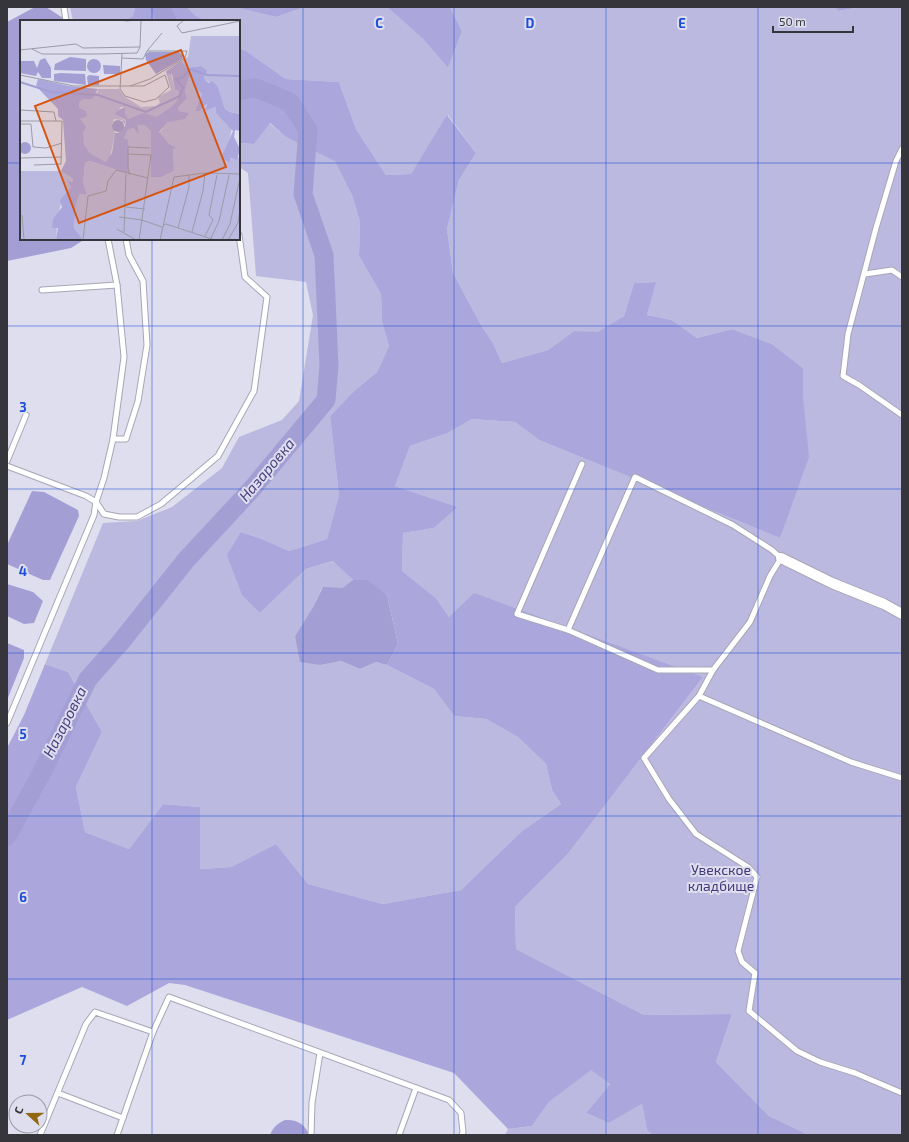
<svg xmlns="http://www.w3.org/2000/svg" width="909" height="1142" font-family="'Exo 2',sans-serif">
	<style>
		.green { fill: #bbb9df }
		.forest { fill: #aba7dc }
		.water { fill: #a39fd4 }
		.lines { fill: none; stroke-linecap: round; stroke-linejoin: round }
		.river { stroke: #a39fd4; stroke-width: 19 }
		.lane-casing { stroke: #a7a6b6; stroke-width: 7 }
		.street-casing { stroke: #a7a6b6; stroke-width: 12 }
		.lane { stroke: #fff; stroke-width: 5 }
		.street { stroke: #fff; stroke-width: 10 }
		.grid { fill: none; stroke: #1d4ed8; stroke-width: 1; stroke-opacity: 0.55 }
		.labels { text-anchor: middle; stroke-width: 4; stroke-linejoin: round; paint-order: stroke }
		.park-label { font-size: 14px; fill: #423778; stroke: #dfdeef }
		.water-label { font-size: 15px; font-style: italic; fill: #4a4081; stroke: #dfdeef }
		.inset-river { fill: none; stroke: #a39fd4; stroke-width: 2 }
		.inset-road { fill: none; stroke: #9b9aa7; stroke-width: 1 }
		.view { fill: #d65511; fill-opacity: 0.15; stroke: #d65511; stroke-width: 2 }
		.inset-edge { fill: none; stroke: #35353b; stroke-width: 2 }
		.grid-label { font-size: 13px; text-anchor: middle; font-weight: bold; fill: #1d4ed8; stroke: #dfdeef; stroke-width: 4; stroke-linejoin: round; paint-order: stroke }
	</style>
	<rect width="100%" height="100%" fill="#dfdeef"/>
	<g class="green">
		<polygon points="70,7 135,7 133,16 124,21 73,21"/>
		<polygon points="187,7 234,7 276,17 305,7 387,7 423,39 448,68 462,31 450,7 835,7 838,11 861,7 902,7 902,1135 809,1135 769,1116 716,1062 732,1014 644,1015 516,949 515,907 567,855 703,677 449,617 436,598 402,571 403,533 434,528 458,507 395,486 410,446 448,433 472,419 515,422 539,440 780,538 803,397 803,368 772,344 732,329 697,338 672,320 647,315 655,282 634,283 624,316 598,333 574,331 548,350 502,363 493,343 481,325 453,273 447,229 459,180 476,153 448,115 411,174 386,175 356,129 339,82 286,79 246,51 239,48 239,21 207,21 196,16"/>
		<polygon points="269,123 286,137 335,160 352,195 360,222 359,256 381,294 382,322 389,346 377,372 354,391 330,416 339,495 327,539 289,551 262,539 241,532 260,613 306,569 334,561 353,580 342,588 322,588 313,607 295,636 321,665 341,661 360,669 376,662 387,665 434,689 454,716 486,719 518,737 546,764 552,790 561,804 522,831 461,890 383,904 308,884 276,844 231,867 200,869 200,807 163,804 129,849 85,832 76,787 102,732 68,672 45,664 103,523 137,521 172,507 222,468 239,437 282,420 299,401 313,315 306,282 256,276 248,173 239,167 239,143 254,144"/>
		<polygon points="591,1069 610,1084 586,1113 609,1123 642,1104 647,1130 652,1135 505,1135 508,1129 532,1126 549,1102"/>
	</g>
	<g class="forest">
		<polygon points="135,7 187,7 196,16 207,21 124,21 133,16"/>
		<polygon points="234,7 305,7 276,17"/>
		<polygon points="387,7 450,7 462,31 448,68 423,39"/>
		<polygon points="835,7 861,7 838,11"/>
		<polygon points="239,48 246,51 286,79 339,82 356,129 386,175 411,174 447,115 476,153 459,180 447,229 453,273 481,325 493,343 502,363 548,350 574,331 598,332 624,316 634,283 656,282 647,315 672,320 697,338 732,329 772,344 803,368 803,397 809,457 780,538 539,440 515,422 472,419 448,433 410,446 395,486 458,507 434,528 403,533 402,571 436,598 449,617 474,593 703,677 567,855 515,907 516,949 644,1015 732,1014 716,1062 769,1116 809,1135 652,1135 647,1130 642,1104 609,1123 586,1113 610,1084 591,1070 549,1102 532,1126 508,1129 454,1073 185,985 169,983 127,1006 82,987 7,1020 7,748 24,715 45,664 68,672 102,732 76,787 85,832 129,849 163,804 200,807 200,869 231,867 276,844 308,884 383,904 461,890 522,831 561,804 552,790 546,764 518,737 486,719 454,716 434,689 387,665 398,644 387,595 368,581 353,580 333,561 306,569 260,613 242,595 227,555 241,532 262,539 289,551 327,539 339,495 330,416 354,391 377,372 389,346 382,322 381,294 359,256 360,222 352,195 335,161 286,137 270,123 254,144 239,143"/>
	</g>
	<g class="water">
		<polygon points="35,7 46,7 63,18 63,21 21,21 21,239 85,239 71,248 7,261 7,22"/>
		<polygon points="32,491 44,492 78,510 79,516 50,580 43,580 7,564 7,545"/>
		<polygon points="353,580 368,580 387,595 398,644 387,665 376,662 360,669 341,661 321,665 300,662 295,636 313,607 323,587 342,588"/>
		<polygon points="7,584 33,592 43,601 34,623 24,624 7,616"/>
		<polygon points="7,643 24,650 24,658 7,700"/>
		<path d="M285,1120C297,1119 305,1124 309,1135H270C273,1127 278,1123 285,1120Z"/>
	</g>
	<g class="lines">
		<g class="river">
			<polyline points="160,7 167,21"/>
			<polyline points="7,836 40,776 88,679 120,643 186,560 251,490 326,400 329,366 324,255 303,194 308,130 290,102 256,88 239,90"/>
		</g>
		<g class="lane-casing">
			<g id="lane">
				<polyline points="64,7 66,21"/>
				<polyline points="902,149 896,161 876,228 848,334 843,376 859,385 902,415"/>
				<polyline points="865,274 892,270 902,277"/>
				<polyline points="42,290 117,285"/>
				<polyline points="113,439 126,439 138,401 147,345 143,281 129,255 126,239"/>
				<polyline points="7,461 26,415"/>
				<polyline points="582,464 517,614 568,630 658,670 713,670"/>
				<polyline points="7,466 86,496 96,502 104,514 119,517 137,517 161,504 218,456 254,391 267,297 245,277 239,235"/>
				<polyline points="568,630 635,477 733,525 772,550 781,558 770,576 750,622 713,670 699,696 644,758 669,799 696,834 748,867 757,877 738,951 742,962 755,973 749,1011 797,1051 820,1062 855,1073 902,1093"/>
				<polyline points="699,696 851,762 902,778"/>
				<polyline points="7,723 94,515 96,502 104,478 113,439 124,357 117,285 108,239"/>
				<polyline points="58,1093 123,1118"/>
				<polyline points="40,1135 86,1024 95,1012 153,1032"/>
				<polyline points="117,1135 153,1032 169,997 449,1100 461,1113 463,1132 462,1135"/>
				<polyline points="311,1135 312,1103 320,1053"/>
				<polyline points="399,1135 416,1088"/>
			</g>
		</g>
		<g class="street-casing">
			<polyline id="street" points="781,558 832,583 884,604 902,614"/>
		</g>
		<use href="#lane" class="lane"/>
		<use href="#street" class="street"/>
	</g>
	<path class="grid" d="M152,7V21M303,7V1135M454,7V1135M606,7V1135M758,7V1135M7,163H21M239,163H902M152,239V1135M7,326H902M7,489H902M7,653H902M7,816H902M7,979H902"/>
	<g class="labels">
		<g class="park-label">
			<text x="721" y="875">Увекское<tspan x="721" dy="16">кладбище</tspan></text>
		</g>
		<g class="water-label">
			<text transform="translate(267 470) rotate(-50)" y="5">Назаровка</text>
			<text transform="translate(65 722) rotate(-63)" y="5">Назаровка</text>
		</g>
	</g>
	<g transform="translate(20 20)">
		<rect width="220" height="220" fill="#dfdeef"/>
		<path d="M171,16H220V94L210,92L205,89L198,67L185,60L184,56L188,51L181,46L166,48L161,45V41L168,37ZM170,53L173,66L182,74L175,91H180L189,84L185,91L196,87V93L212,108L207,129L201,138L217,139L220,135V220H60L62,218L54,208L56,184L60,174H67L63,163L65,143L70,141L109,154L104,118L108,110L113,108L119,113L118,105H124L131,111L142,157L154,151L153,129L157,128L148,123L139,113L148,102L168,93L159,91L158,88L167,78L165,71ZM151,54L155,70L159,71L157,81L154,85L136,97L108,99L105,94V87H101L96,94L106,101L104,104L102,100L94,99L92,104L95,113L90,138L86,142L70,133L64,124L60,99L67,95L59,89V82L78,72V69H99L105,77L121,87L136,86L140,83L138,77L151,70L147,55ZM0,151H41L53,159L52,162L48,160L51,167L43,176L38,195L36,218L38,220H0Z" fill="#bbb9df"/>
		<path d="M161,41L166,48L181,46L188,51L184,56L185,60L189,63L192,61L198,67L205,89L210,92L220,94V111L215,110L214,117L220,129L217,140L211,138L209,142L201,138L213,111L196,93V87L185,91L187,84L180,91H175L182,74L173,66L170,53L165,71L167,78L158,88L159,91L169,93L165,99L148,102L139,112L148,123L157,128L153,129L154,151L142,157H131V111L124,105H118L119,114L113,108L108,110L104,118L108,120L109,154L70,141L65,143L63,163L67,174H60L56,184L54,208L62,218L60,220H38L36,218L38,208H32L33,199L42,187L40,181L43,176L51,167L47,160L52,162L53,159L41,151L46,141L43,100L38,96V89L16,66L18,59L49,66L78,69L72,79H64L59,82V88L66,91L67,96L60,99L66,107L63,113L64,124L70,133L86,142L92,133L95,113H98L105,106L106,100L95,94L97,91L105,87V94L108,99L124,93L136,97L151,87L157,81L159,71L155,70L152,54L147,55L146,51Z" fill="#aba7dc"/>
		<path d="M129,32H159L163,36L162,39L136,54L126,40L125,34ZM50,37L66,39V51L34,50L35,44ZM25,38L31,48V58H22L18,52L16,56L0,53V41H14L17,48L20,40ZM67 46a7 7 0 1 1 14 0a7 7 0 1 1-14 0ZM83,45L100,46V54H84ZM40,53L65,54L66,65L34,61V54ZM69,55L79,56V65H68L67,57ZM92 106a6 6 0 1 1 12 0a6 6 0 1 1-12 0ZM-1 128a6 6 0 1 1 12 0a6 6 0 1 1-12 0Z" fill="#a39fd4"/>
		<path class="inset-river" d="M0,62L31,72L78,75L126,92L160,76L163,67L156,59L163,57L170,49L187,55L220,56"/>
		<path class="inset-road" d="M164,0L157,6L162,13L220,1M105,1L121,0M120,27L121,0M0,30L56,24L63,28L120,27L117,33L79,34H22L12,29M127,31L142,13M102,34L100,69L105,76L124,82L136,79L149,67L145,55L124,66H110M0,55L54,66H110L130,59L165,38L167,31H127L123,39L102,38M0,90L34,92L36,101M0,101H42L41,144L14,145M0,104H11L13,127L26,128L42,123M108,134L131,135L119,220M0,138L42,137M110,155L108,148V127L130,128M106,187L125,189M2,195L4,220M99,197L122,200L142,207M143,205L146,204L195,220M158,208L169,167V155M97,209L116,220M104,212L106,154M172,212L183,171L185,153M185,216L193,200L189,195L197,155M191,218L199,201L209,155M63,220L68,176L86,171L88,161L96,150L128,158M140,220L154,157L185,153L220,154M202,220L210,204L220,158M208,220L218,203L220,190"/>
		<path class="view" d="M161,30L206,147L59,203L15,86Z"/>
		<rect width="220" height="220" class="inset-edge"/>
	</g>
	<g class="grid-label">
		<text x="379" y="28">C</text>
		<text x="530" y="28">D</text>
		<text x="682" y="28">E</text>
		<text x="23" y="412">3</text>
		<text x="23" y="576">4</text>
		<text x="23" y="739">5</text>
		<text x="23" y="902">6</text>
		<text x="23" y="1065">7</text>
	</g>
	<rect width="909" height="1142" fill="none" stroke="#35353b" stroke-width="16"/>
	<g transform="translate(28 1114) rotate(291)"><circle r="19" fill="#dfdeef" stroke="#9b9aa7"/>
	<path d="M0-3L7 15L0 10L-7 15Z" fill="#926710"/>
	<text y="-6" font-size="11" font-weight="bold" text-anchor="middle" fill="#35353b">С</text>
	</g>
	<path d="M773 26v6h80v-6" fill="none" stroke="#35353b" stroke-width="2"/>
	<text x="779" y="26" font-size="12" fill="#35353b" stroke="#dfdeef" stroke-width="3" paint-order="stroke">50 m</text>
</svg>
